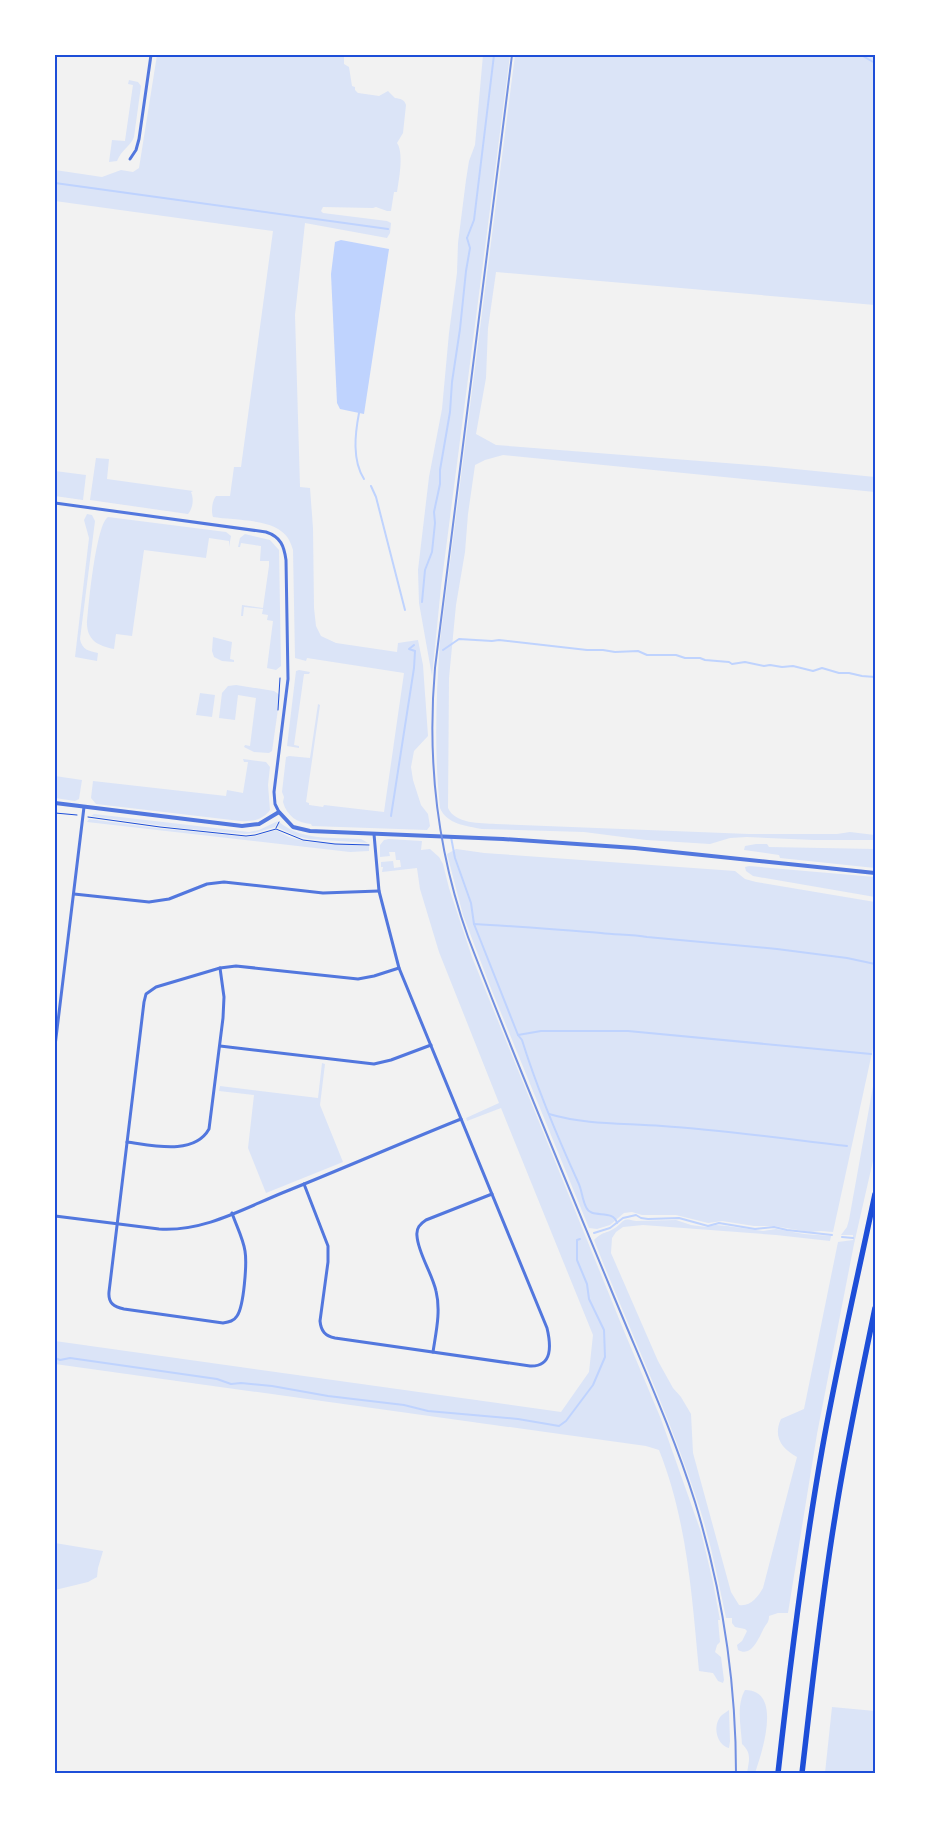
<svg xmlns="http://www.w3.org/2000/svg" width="930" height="1828" font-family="'PT Sans',sans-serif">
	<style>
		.green { fill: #dbe4f7 }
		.water { fill: #bfd3fe }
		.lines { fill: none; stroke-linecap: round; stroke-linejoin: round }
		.stream { stroke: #bfd3fe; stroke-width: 2 }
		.path { stroke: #1d4ed8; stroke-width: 1 }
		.minor { stroke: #5277de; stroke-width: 3 }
		.tertiary { stroke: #5277de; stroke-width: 4 }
		.motorway { stroke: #1d4ed8; stroke-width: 5.5 }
		.rail { stroke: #7290e2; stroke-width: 2 }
		.neatline { fill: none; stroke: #1d4ed8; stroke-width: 2 }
	</style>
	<rect width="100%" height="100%" fill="#f2f2f2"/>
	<g class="green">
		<path d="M157,55H344V64L349,67L352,86L355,87V90L358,93L379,96L388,91L395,98C401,99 404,99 406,105L403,133L397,143C404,153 399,179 397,192H394L391,211H387L376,207L373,208L323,207L321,211L323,213L387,221L391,223L390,233L387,238L305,223L295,315L300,487L310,488L313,528L314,608L316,626L321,636L336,643L397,652L398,643L418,640L423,665L428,736L414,751L411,767L413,780L421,805L428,814L430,826L427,830L312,826L311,824C297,823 287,816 283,802L284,797L282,792L286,757L289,756L310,758L318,704L320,705L306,802L309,803V805L323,807L324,805L384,812L404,673L307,658L306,661L295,658L293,550C291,543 288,536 281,531C267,519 231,520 213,517C211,511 212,501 216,496H230L234,467H241L273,231L55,201V170L102,177L121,170L133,172L139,168Z"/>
		<polygon points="483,55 510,55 441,587 432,676 419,603 418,570 429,477 442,409 449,333 457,273 458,243 466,180 469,161 475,145"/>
		<path d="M515,55H870L875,58V305L496,272L488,328L486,378L476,434L496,445L765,466L875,477V492L503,455L485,460L475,465L468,514L465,552L456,605L449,678L448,808C455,824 480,823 496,824L749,834H837L850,832L875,835V840H814L747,837L730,838L710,844L646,840L584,832L482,829C467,826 446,824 440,808C434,752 436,697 440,641Z"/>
		<path d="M129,80L138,82L141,86L134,137C130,147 122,149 117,161L109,162L112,140L125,141L133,85L128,84Z"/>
		<path d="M96,458L109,459L107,479L193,491L191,492C194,499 193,508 188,514L90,500Z"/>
		<polygon points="55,471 86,475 83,500 55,496"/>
		<path d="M87,514L92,515L95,521L80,639C82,650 89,651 98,653L97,661L75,657L89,538L84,520Z"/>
		<path d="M108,517L226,532L231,536L229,547V541L209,538L206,558L144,550L132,636L116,634L114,649C99,646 88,641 87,625C88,608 96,524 108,517Z"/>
		<polygon points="245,534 270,540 279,550 281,666 276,670 267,668 273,621 267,620 268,615 262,614 263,609 244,607 243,616 241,616 242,605 263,608 269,566 269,561 260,561 261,546 241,543 240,547 238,547 240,538"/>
		<polygon points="213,637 232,642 230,659 234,660 234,662 222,661 214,657 212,651"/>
		<polygon points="299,670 310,672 309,674 304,674 294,745 299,746 299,748 287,746 296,671"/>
		<polygon points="236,685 274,691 280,695 272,751 269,753 254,752 244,747 245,745 250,746 256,698 238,695 235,720 219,718 222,693 228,686"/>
		<polygon points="200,693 215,695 212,717 196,715"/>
		<path d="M243,759L266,762L270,767L268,785L270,810C263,820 251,822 240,821L96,804L91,798L93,781L226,796L227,790L243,793L248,762H244Z"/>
		<polygon points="55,776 82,780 79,799 75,801 55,798"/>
		<polygon points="94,814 249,832 259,830 278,821 275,827 255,833 245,834 179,828 91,816"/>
		<polygon points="89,819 156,828 247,837 256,836 276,830 289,837 307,842 369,846 369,851 350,852 87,822"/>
		<path d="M279,822C302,841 332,837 361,839L368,843L309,839L296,836L277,827Z"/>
		<path d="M389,839L422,841L421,850L430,849L439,857L443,864L449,888L472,957L624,1331L661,1419L701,1532L713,1582L720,1620H718L720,1642L717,1645L715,1652L721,1657L724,1680L723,1683L718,1681L713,1673L699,1671C692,1596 687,1520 659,1450L646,1446L55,1364V1341L561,1412L589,1372L593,1335L501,1108L467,1121L466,1118L499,1103L439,952L420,889L417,868L382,872L383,867H381V862L393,861L394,868L401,867L400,860H396L395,852H389L390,856L380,857V845L384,840Z"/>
		<polygon points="756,844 767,844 769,847 875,849 875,868 780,858 779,855 744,850 745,846"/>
		<polygon points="456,849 484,853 735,871 745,879 756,882 875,902 875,1039 833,1232 821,1231 810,1232 774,1226 754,1226 722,1221 708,1223 676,1215 642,1215 632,1212 624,1213 610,1225 597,1229 589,1228 490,986 463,915 447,854"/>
		<polygon points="749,866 875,877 875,897 753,876 746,871 745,867"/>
		<polygon points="322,1063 325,1064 320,1105 343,1162 266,1193 248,1148 254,1095 219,1091 220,1086 318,1098"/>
		<path d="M875,1075V1152L854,1244L817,1434L788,1613H778L769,1616C769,1622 767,1623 764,1628C759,1637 752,1658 738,1650L737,1645L742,1641L747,1631L745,1629L735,1627L732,1623V1618H726C718,1580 711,1543 699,1506C670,1416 629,1329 594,1240C603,1231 606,1234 615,1228C625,1221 621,1217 636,1221L676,1220L691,1225L706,1227L716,1225L727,1226L763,1231L776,1229L804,1234L831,1236L830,1241L776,1235L643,1225L623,1227L616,1232L612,1238L611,1253L658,1361L673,1388L681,1397L691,1414L693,1453L731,1592L739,1605C750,1607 758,1597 763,1588L797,1457C781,1448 773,1436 781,1419L804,1409L838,1242L853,1240V1235H841L847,1227L849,1220Z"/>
		<polygon points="55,1543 103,1551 98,1568 97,1577 88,1582 55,1590"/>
		<path d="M745,1690C783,1690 762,1752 755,1773H747C749,1761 752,1753 742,1744C741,1726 736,1706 745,1690Z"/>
		<polygon points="832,1707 875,1711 875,1773 825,1773"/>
		<path d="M729,1710L730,1741L729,1748C716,1745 712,1724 722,1715C724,1713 727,1712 729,1710Z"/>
	</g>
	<polygon class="water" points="341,240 389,249 364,414 340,409 337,403 331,274 335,242"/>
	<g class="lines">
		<g class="stream">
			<polyline points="861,55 875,63"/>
			<polyline points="55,183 388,229"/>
			<polyline points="467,238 474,220 494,55"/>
			<path d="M359,413C355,434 352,460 364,479"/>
			<polyline points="371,486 376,497 405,610"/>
			<polyline points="422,602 425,570 432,552 435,523 434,512 440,484 440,470 450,412 452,382 460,329 466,271 470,248 467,238"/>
			<polyline points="443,650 459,639 492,641 499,640 587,650 603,650 615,652 638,651 647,655 676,655 685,658 700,658 705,660 729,662 732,664 745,662 764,666 770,665 782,667 793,666 813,671 822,668 839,673 849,673 862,676 875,677"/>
			<polyline points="391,816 414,668 415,651 409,649 414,645"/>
			<polyline points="451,837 455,858 471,903 474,924"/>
			<path d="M518,1035L522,1040C537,1088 557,1136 578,1182C582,1190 582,1199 586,1207C591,1220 613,1208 617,1223"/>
			<path d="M871,1054L628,1031H541L518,1035L474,924C516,926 558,930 601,933C617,935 631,934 647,937L777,949L847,958L875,964"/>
			<path d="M549,1114C586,1125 624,1123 662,1126C724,1130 786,1139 847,1146"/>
			<polyline points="594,1233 610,1228 623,1218 636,1215 641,1218 648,1219 679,1218 708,1226 719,1223 755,1229 774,1227 787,1230 832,1235"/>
			<polyline points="842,1237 853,1238"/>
			<polyline points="55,1358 60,1360 70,1358 217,1379 231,1384 241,1383 272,1386 328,1396 404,1405 428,1411 518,1419 559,1426 566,1421 593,1385 605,1357 604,1330 589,1299 587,1284 577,1260 577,1240 580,1239"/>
		</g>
		<g class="path">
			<polyline points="278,710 280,678"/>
			<polyline points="55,813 77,815"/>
			<polyline points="88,817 160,827 246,836 255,835 276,829 303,840 335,844 369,845"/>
			<polyline points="276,828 279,822"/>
		</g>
		<g class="minor">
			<polyline points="130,159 136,150 139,139 151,55"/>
			<path d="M55,503L266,532C281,537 284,546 286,560L288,679L274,792L275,804L279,812"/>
			<polyline points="74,894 149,902 169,899 207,884 224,882 323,893 379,891"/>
			<polyline points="55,1046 84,807"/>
			<polyline points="220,1046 374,1064 391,1060 431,1045"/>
			<path d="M127,1142C151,1145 194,1156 209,1129L223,1018L224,997L220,968"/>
			<path d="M304,1184L328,1246V1262L320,1321C321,1331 325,1336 335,1338L530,1366C553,1367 551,1345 547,1328L399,968L379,891L374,834"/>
			<path d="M232,1213C236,1225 243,1238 245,1251C247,1263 244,1306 237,1316C234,1321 229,1322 223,1323L124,1309C114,1307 108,1303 109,1292L144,1002L146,994L156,987L220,968L236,966L358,979L374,976L399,968"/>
			<path d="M55,1216L159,1229C203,1232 243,1209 282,1193C342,1169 401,1143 461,1119"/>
			<path d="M433,1352C436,1332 441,1311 436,1291C432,1273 418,1253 417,1236C416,1228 420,1224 426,1220L492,1194"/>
		</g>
		<polyline class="tertiary" points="55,803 242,826 259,824 279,812 293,827 310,831 503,839 635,848 875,873"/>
		<g class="motorway">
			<path d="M778,1773C790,1665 803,1557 822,1450C837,1365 857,1280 875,1194"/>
			<path d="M802,1773C812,1687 821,1602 835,1517C846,1446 861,1377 875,1308"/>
		</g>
		<path class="rail" d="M512,55L435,668C427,760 437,850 468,937C513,1055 562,1171 610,1287C639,1358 672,1429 695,1502C722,1590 736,1681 736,1773"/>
	</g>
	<rect width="930" height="1828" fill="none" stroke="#ffffff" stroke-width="112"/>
	<rect x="56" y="56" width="818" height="1716" class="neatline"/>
</svg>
